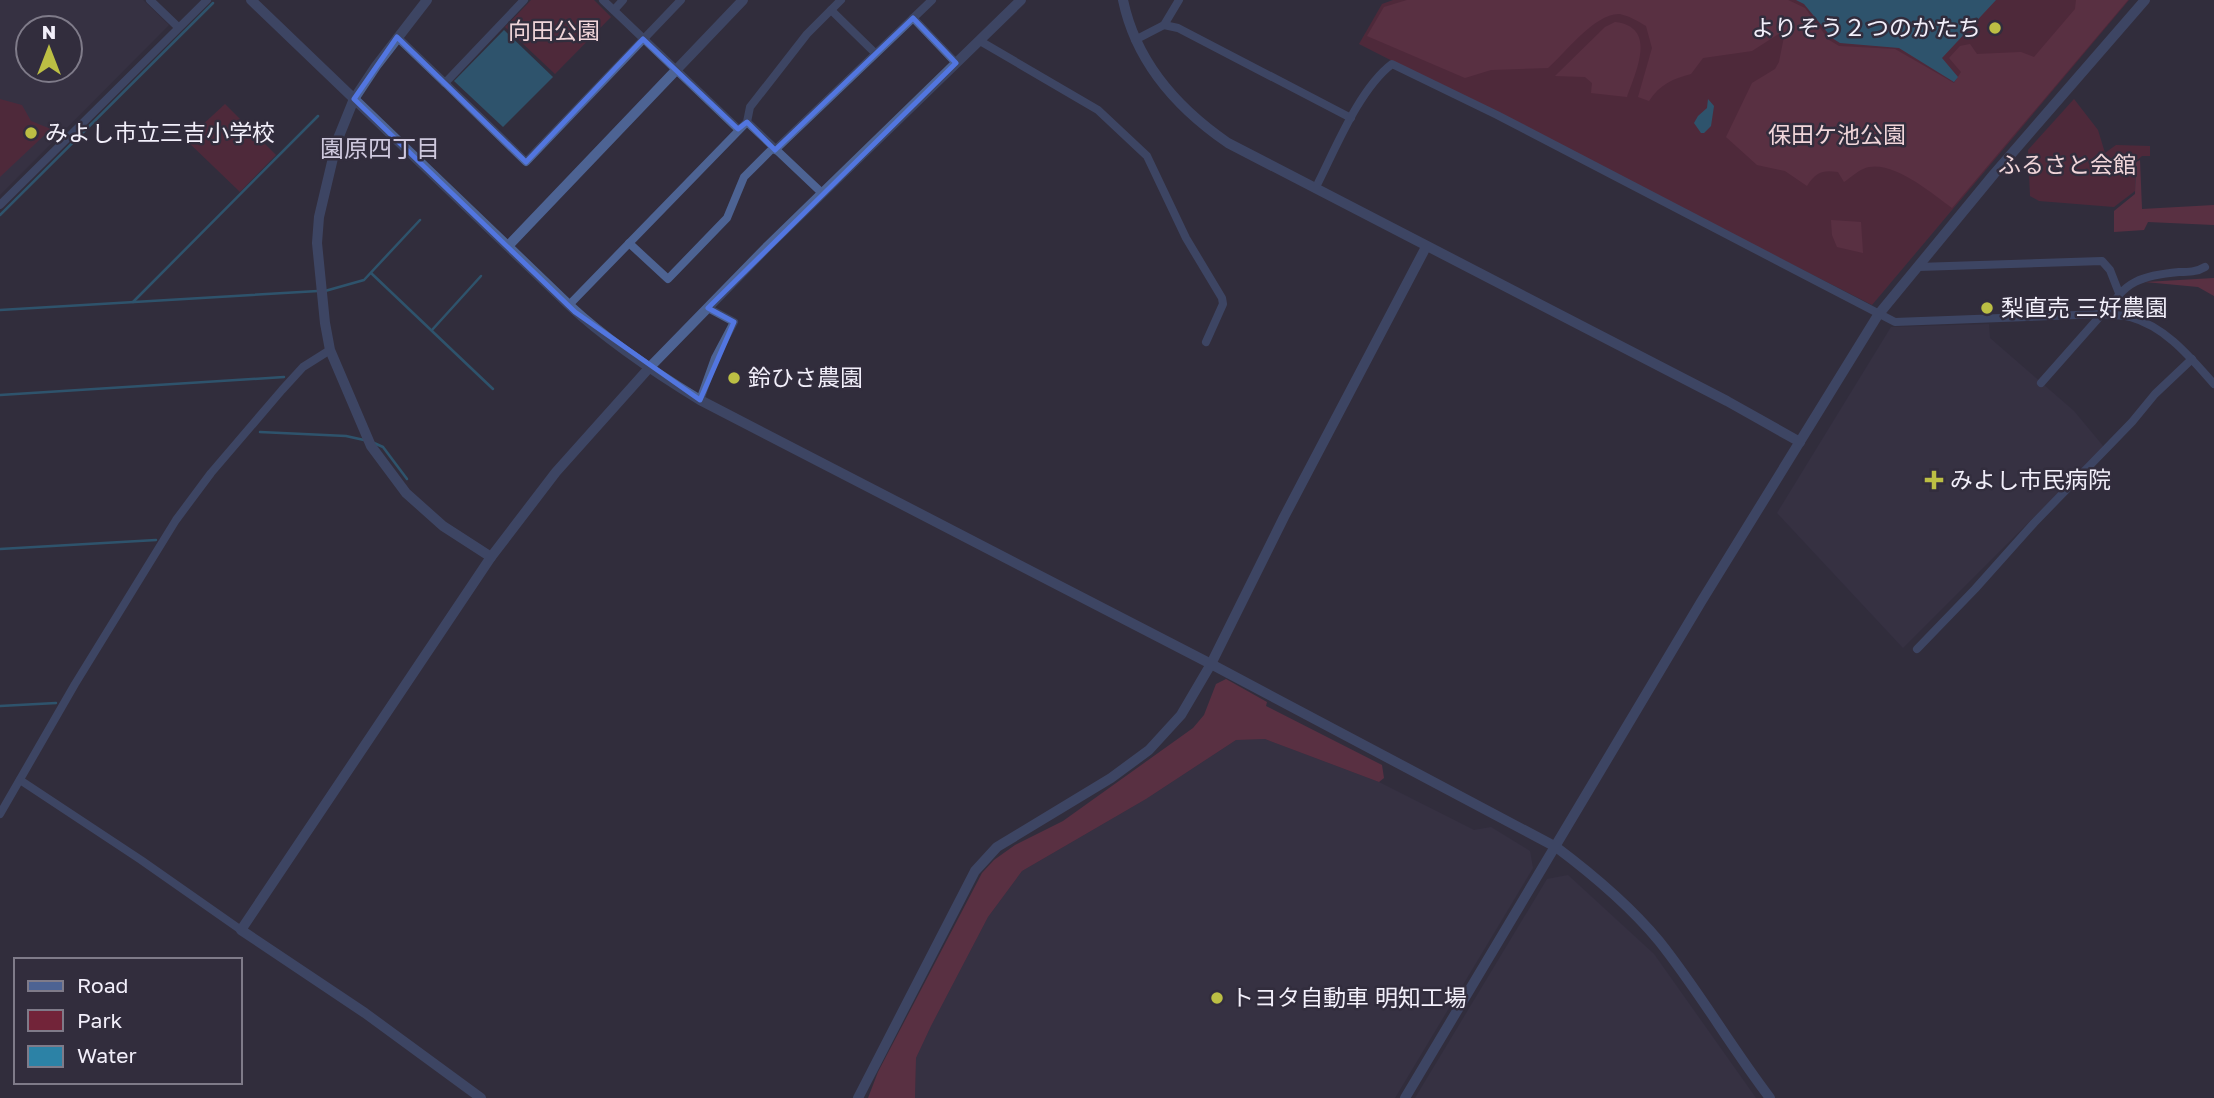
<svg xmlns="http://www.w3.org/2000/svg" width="2214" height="1098" font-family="'Golos Text','Noto Sans JP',sans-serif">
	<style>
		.built { fill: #3c354b; fill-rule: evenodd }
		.green { fill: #722439 }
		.forest { fill: #8b334a }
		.water { fill: #2c82a6 }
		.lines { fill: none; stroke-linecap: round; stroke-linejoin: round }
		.stream { stroke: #2c82a6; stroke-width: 2.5 }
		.minor { stroke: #4d6393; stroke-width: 8 }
		.tertiary { stroke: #4d6393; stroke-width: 10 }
		.marked { fill: none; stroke: #5276e0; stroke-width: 5; stroke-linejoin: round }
		.poi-dot { fill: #bcbf44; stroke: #322d3d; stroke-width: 2.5 }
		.labels { text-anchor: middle; stroke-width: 5; stroke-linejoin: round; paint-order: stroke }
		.poi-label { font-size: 23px; fill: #f2effa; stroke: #322d3d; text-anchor: start }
		.park-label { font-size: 23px; fill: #f0d5d9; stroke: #322d3d }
		.neighbourhood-label { font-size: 24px; fill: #cec8dd; stroke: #322d3d }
	</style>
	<rect width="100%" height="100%" fill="#322d3d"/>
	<g class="built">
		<path d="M0,0H143L169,25L0,195ZM28,28H70V70H28Z"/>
		<polygon points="1989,324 1990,338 2074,411 2104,447 1903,648 1777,513 1891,327"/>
		<polygon points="1265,739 1379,782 1474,830 1491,827 1530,851 1533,868 1395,1098 915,1098 916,1058 931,1026 988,917 1022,871 1146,799 1236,740"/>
		<polygon points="1568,875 1654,954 1756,1098 1415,1098 1547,879"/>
	</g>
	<g class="green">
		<polygon points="531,0 594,0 611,17 555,74 505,27"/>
		<polygon points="1393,0 2129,0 1872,305 1359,44 1382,4"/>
		<polygon points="0,99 22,105 31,121 51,129 0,177"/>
		<polygon points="2074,99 2098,130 2105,153 2116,145 2150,146 2150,156 2142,156 2135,162 2135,191 2114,207 2039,201 2030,196 2028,150"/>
		<polygon points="225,104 276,155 240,192 186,140"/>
	</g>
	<g class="forest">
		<path d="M1407,0H1788L1805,8L1829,40L1839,46L1895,49L1954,83L1961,72L1949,58L1960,46L1970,44L1977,54L2021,52L2034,57L2075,9L2076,0H2128L1952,208C1931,193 1890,157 1863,169C1856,172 1850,178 1844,182L1838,172C1822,170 1816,172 1807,186L1785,171L1757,165L1726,137L1752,83L1775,69L1779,62L1784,37L1780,33L1752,51L1703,58L1691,74C1674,78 1659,85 1649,101L1638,97L1652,48L1646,26C1638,21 1629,16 1620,14C1596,12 1565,53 1548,68L1491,70L1465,78L1367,36L1384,7Z"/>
		<path d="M1615,22C1657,27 1637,69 1627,97L1591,93L1592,83L1585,77L1555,76L1605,27Z"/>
		<polygon points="2140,160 2142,209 2214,205 2214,225 2148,222 2144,230 2114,232 2114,211 2135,194 2136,162"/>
		<polygon points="1831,220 1861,222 1863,253 1837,247 1832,235"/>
		<polygon points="2214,278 2214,296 2198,287 2145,282"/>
		<polygon points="1226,679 1267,702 1266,706 1382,765 1384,778 1379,782 1265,739 1236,740 1146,799 1022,871 988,917 931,1026 916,1058 915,1098 868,1098 878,1072 982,873 994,860 1015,845 1063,821 1193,728 1204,715 1216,684"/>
	</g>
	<g class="water">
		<polygon points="1796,0 1996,0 1942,58 1958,77 1954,82 1899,48 1840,43 1832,38 1804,4"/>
		<polygon points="504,30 553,77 503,127 454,81"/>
		<polygon points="1708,99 1714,106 1711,126 1704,133 1701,133 1694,123 1698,116 1707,108"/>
	</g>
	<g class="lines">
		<g class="stream">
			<polyline points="0,215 213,3"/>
			<polyline points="371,273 493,389"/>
			<polyline points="325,291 364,280 420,220"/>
			<polyline points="133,302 318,116"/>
			<polyline points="0,310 318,291"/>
			<polyline points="432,330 481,276"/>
			<polyline points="0,395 284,377"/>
			<polyline points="260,432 346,436 364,440"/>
			<polyline points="374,443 383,447 407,479"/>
			<polyline points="0,549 156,540"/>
			<polyline points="0,706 56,703"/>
		</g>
		<g class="minor">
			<polyline points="150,0 178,27"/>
			<polyline points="603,0 738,129"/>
			<polyline points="1179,0 1164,25 1178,28 1351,118"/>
			<polyline points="614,10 623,0"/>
			<polyline points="831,10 875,53"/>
			<polyline points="913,18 956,63"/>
			<polyline points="397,37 445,83 524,0"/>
			<polyline points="1135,40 1164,25"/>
			<polyline points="980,41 1098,110 1147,156 1186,238 1222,298 1223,304 1206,342"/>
			<polyline points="445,83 526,162 681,0"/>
			<polyline points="747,122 822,193"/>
			<polyline points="775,150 932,0"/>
			<path d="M1316,187C1335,150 1359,89 1392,64L1497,115L1895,322L2102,314C2111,315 2121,315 2130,317C2166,327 2190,357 2214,384"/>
			<polyline points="0,205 207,0"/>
			<polyline points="629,243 668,279 727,218 744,177 773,148"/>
			<polyline points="1918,267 2102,261 2110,270 2119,293"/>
			<polyline points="569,305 747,122 750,107 807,34 841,0"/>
			<path d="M2108,314C2121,281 2145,275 2179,272C2188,272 2197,272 2205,267"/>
			<polyline points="2041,383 2102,314"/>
			<polyline points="700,400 715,358 734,322 708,308"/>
			<polyline points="1917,649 1975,589 2034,523 2132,422 2155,394 2192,359"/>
			<polyline points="20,780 141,860 241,930"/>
			<polyline points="0,814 75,684 176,520 211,473 282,390 303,367 330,350"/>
		</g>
		<g class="tertiary">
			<path d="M251,0L569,305C609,342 654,372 700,400L1211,664L1556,847C1592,874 1630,906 1659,941C1699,991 1731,1047 1770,1098"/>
			<polyline points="427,0 376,66 354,99 337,141 319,217 317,243 325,323 330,350 371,446 406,493 443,526 491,557"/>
			<path d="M1123,0C1136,62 1177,108 1228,143L1727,401L1800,442"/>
			<polyline points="508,246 743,0"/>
			<polyline points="481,1098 365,1013 241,930 491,557 556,472 649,368 768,246 1021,0"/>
			<polyline points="858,1098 975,871 997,847 1111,778 1149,750 1181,715 1211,664 1284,517 1426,247"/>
			<polyline points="1405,1098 1701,602 1878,315 1994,174 2145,0"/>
		</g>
	</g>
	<path d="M0 0H2214V1098H0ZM913,18L956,63L708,308L734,322L700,400L575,312L354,99L397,37L526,162L643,39L738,129L747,122L775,150Z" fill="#322d3d" fill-opacity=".55" fill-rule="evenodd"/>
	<path class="marked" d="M913,18L956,63L708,308L734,322L700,400L575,312L354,99L397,37L526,162L643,39L738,129L747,122L775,150Z"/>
	<g class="poi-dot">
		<circle cx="1995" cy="28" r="7"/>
		<circle cx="31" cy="133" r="7"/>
		<circle cx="1987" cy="308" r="7"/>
		<circle cx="734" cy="378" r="7"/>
		<path d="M1930.5 469.5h7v7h7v7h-7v7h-7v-7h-7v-7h7z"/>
		<circle cx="1217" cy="998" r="7"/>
	</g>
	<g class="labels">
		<g class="poi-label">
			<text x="1981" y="36" text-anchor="end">よりそう２つのかたち</text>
			<text x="45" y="141">みよし市立三吉小学校</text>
			<text x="2001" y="316">梨直売 三好農園</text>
			<text x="748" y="386">鈴ひさ農園</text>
			<text x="1950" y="488">みよし市民病院</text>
			<text x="1231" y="1006">トヨタ自動車 明知工場</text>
		</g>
		<g class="park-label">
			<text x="554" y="39">向田公園</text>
			<text x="1837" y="143">保田ケ池公園</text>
			<text x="2067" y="173">ふるさと会館</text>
		</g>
		<g class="neighbourhood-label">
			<text x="380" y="157">園原四丁目</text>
		</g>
	</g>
	<rect x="14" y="958" width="228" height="126" fill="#322d3d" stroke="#7f7b89" stroke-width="2"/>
	<rect x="28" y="981" width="35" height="10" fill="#4d6393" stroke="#7f7b89" stroke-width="2"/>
	<text x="77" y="993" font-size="21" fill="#f2effa">Road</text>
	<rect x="28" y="1010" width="35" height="21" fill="#722439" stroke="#7f7b89" stroke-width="2"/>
	<text x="77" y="1028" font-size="21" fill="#f2effa">Park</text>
	<rect x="28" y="1046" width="35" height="21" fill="#2c82a6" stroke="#7f7b89" stroke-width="2"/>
	<text x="77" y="1063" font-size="21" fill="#f2effa">Water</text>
	<g transform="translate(49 49)"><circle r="33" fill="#322d3d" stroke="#7f7b89" stroke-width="2"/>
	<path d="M0-5L12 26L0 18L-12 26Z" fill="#bcbf44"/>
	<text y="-10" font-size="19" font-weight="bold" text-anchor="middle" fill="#f2effa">N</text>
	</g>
</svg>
